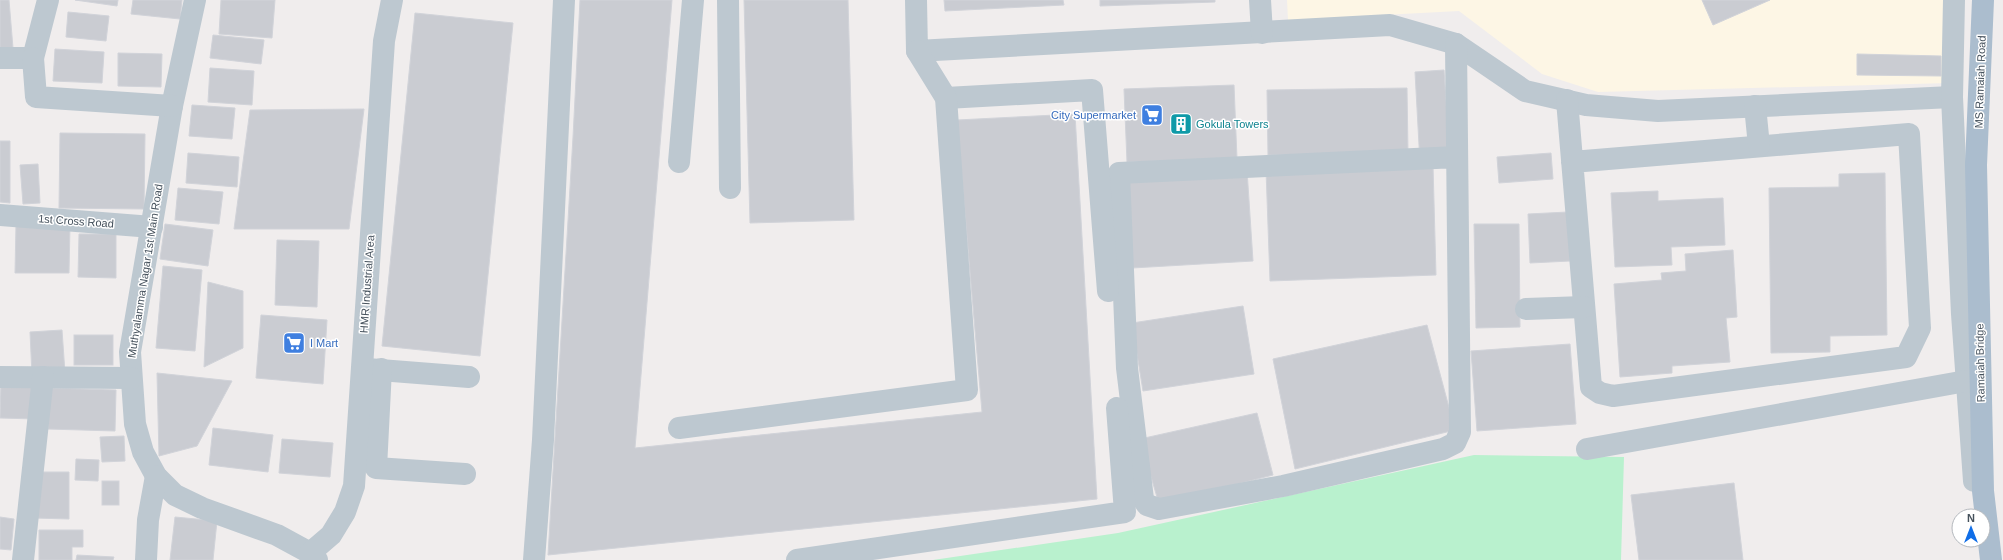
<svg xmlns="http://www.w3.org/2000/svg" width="2003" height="560" font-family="Arial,sans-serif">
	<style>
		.commercial { fill: #fdf6e5 }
		.green { fill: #b9f1ce }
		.building { fill: #caccd2; stroke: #d1d3d9 }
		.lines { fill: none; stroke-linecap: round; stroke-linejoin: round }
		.minor { stroke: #bdc8d0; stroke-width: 22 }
		.major { stroke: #abbdce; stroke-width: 22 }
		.labels { text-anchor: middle; stroke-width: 3; stroke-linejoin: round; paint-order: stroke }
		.street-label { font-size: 11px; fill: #45515c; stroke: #fff }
		.shop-label { font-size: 11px; fill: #366cbe; stroke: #fff; text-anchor: end }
		.culture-label { font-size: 11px; fill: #0d838f; stroke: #fff; text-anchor: start }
	</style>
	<rect width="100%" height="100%" fill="#f0eded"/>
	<polygon class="commercial" points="1287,0 1951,0 1950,83 1598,92 1542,74 1459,11 1288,20"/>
	<polygon class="green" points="1474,455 1624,457 1621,560 933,560 1118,533"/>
	<g class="building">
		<polygon points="0,0 9,0 13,48 0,49"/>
		<polygon points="75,0 118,0 117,6"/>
		<polygon points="133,0 182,0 180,19 131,14"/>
		<polygon points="221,0 275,0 272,38 219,34"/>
		<polygon points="580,0 672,0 635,448 982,412 957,120 1075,114 1097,499 548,555 573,137"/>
		<polygon points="744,0 848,0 854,220 750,223"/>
		<polygon points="944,0 1063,0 1064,5 945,11"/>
		<polygon points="1100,0 1215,0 1215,2 1100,6"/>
		<polygon points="1702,0 1770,0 1713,25"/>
		<polygon points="68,12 109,16 106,41 66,37"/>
		<polygon points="415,13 513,23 480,356 382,346"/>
		<polygon points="213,35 264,40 261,64 210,58"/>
		<polygon points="55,49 104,52 102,83 53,81"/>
		<polygon points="118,53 162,54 161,87 118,86"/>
		<polygon points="1857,54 1941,56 1941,76 1857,75"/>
		<polygon points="210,68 254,71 252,105 208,102"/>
		<polygon points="1444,70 1450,162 1420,163 1415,72"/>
		<polygon points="1234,85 1237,159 1127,162 1124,89"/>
		<polygon points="1407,88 1408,154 1268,155 1267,90"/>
		<polygon points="192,105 235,108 232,139 189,136"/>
		<polygon points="364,109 349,229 234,229 250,110"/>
		<polygon points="60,133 145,134 144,209 59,208"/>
		<polygon points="0,141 10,141 10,203 0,202"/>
		<polygon points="188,153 239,157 237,187 186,183"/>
		<polygon points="1551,153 1553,179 1499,183 1497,157"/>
		<polygon points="38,164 40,203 23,204 20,165"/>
		<polygon points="1433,165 1436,275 1270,281 1266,170"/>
		<polygon points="1247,170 1253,261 1132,268 1126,178"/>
		<polygon points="1885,173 1887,335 1830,336 1830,352 1771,353 1769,188 1839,187 1839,174"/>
		<polygon points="178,188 223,192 219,224 175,220"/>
		<polygon points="1658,191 1658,201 1723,198 1725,245 1671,247 1672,265 1615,267 1611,193"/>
		<polygon points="1568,212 1570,261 1530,263 1528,214"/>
		<polygon points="16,224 70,225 69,273 15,273"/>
		<polygon points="165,224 213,230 208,266 160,259"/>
		<polygon points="1474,224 1519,224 1520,327 1476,328"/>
		<polygon points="79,234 116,234 116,278 78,277"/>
		<polygon points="277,240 319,241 317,307 275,305"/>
		<polygon points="1733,250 1737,317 1726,318 1730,362 1672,366 1672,373 1620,377 1614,284 1662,280 1661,273 1686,271 1685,254"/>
		<polygon points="163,266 202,270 195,351 156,348"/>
		<polygon points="208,282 243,291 243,348 204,367"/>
		<polygon points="1243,306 1254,374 1143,391 1132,323"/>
		<polygon points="261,315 327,320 323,384 256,378"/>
		<polygon points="1427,325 1455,430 1295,469 1273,359"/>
		<polygon points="62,330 65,373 32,375 30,332"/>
		<rect x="74" y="335" width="39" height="30"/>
		<polygon points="1570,344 1576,424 1477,431 1471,351"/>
		<polygon points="157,373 232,381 197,446 159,456"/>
		<polygon points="1,380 37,386 35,419 0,418"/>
		<polygon points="50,388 116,390 115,431 48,429"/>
		<polygon points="1257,413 1273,475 1159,504 1140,439"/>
		<polygon points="213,428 273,435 268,472 209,465"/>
		<polygon points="124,436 125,461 102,462 100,437"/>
		<polygon points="282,439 333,443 330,477 279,473"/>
		<polygon points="76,459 99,460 98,481 75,480"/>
		<polygon points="34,472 69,472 69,519 34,518"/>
		<rect x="102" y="481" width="17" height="24"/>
		<polygon points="1734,483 1743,560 1639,560 1631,495"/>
		<polygon points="0,517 14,519 11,550 0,549"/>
		<polygon points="175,517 217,521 213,560 170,560"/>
		<polygon points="39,530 83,530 83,547 72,547 72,560 39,560"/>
		<polygon points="77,555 114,557 113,560 76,560"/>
	</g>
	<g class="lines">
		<g class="minor">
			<polyline points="195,0 172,106 130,352 135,424 143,452 156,476 175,495 202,508 277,535 310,553 317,560"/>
			<polyline points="728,0 730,188"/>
			<polyline points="916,0 917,51 1390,25 1456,44 1525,91 1586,105 1658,111 1952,97"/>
			<polyline points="1260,0 1262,33"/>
			<polyline points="1954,0 1952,97 1962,314 1974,481"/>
			<polyline points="1456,44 1460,432 1455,443 1443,449 1283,486 1159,509 1147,505 1143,499 1127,368 1119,173 1457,157"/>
			<polyline points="0,58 33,58 48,0"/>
			<polyline points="33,58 36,97 172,106"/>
			<polyline points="946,98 1092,90 1108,291"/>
			<path d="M1567,100C1575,196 1583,291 1591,387L1600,393L1613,396L1906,357L1920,328L1909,134L1572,162"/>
			<polyline points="1755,106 1759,146"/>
			<polyline points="679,162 693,0"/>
			<polyline points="0,215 152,227"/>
			<polyline points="1526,309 1584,307"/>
			<polyline points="367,369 469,377"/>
			<polyline points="381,369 376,468 465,474"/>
			<polyline points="0,377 131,378"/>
			<polyline points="679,428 967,390 946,98 917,51"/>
			<polyline points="1587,449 1966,381"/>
			<polyline points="310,553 331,535 345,512 354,486 384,41 392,0"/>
			<polyline points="23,560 43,377"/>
			<polyline points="146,560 148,520 156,476"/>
			<polyline points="534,560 543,440 564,0"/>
			<polyline points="797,560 1125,512 1117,408"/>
		</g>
		<polyline class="major" points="1983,0 1976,165 1983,491 1991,560"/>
	</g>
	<defs>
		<g id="supermarket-square" transform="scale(1.15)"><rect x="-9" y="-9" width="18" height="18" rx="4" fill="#3f7fe0" stroke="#fff"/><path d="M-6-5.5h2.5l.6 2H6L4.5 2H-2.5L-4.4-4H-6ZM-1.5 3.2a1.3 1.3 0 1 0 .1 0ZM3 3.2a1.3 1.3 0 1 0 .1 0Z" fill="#fff"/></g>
		<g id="building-square" transform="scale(1.15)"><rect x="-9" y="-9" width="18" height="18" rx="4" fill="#0f9aa8" stroke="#fff"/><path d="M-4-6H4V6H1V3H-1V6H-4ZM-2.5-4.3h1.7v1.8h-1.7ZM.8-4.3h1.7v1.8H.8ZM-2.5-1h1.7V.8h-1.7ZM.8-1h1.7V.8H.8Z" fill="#fff"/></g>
	</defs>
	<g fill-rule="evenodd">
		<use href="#supermarket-square" x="1152" y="115"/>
		<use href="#building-square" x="1181" y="124"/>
		<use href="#supermarket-square" x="294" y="343"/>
	</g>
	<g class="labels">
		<g class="street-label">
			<text transform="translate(1980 82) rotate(-88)" y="4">MS Ramaiah Road</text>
			<text transform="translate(76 221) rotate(4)" y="4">1st Cross Road</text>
			<text transform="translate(145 271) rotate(-81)" y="4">Muthyalamma Nagar 1st Main Road</text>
			<text transform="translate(367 284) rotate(-86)" y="4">HMR Industrial Area</text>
			<text transform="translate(1980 363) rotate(-91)" y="4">Ramaiah Bridge</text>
		</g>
		<g class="shop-label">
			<text x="1136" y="119">City Supermarket</text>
			<text x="310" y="347" text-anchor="start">I Mart</text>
		</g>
		<g class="culture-label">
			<text x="1196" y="128">Gokula Towers</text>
		</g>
	</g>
	<g transform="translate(1971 528)"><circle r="19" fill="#ffffff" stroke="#b5b9be"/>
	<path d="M0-3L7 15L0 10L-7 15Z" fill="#106ee7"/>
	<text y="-6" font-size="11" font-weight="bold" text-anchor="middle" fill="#45515c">N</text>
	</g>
</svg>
